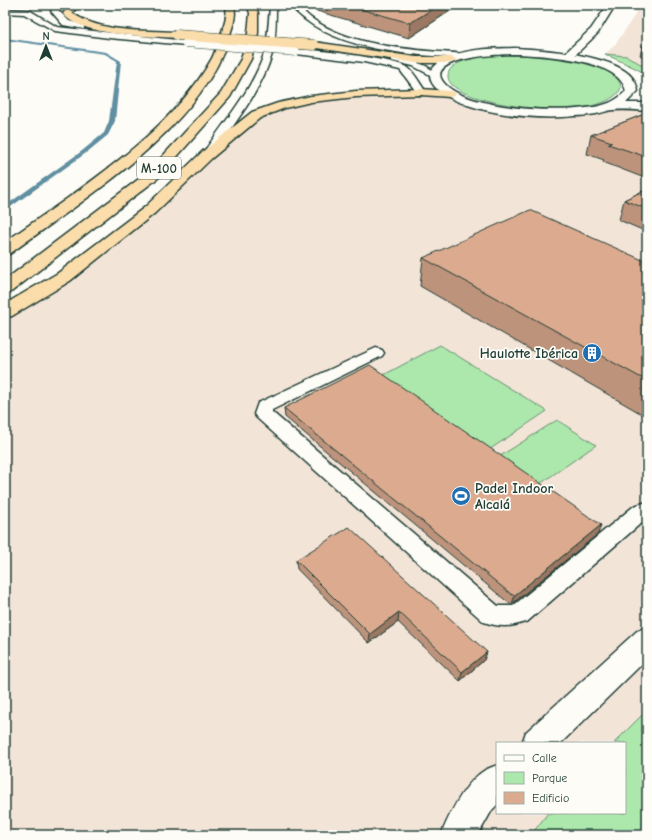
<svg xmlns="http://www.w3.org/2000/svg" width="652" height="840" font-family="'Comic Neue',sans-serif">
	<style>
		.built { fill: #f3e4d8; fill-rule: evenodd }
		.green { fill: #ace7ac; stroke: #669270 }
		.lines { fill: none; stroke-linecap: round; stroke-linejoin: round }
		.stream { fill: #608fa1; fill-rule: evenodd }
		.service-casing { stroke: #1f3d34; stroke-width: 3 }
		.minor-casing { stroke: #1f3d34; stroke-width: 3 }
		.secondary-casing { stroke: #1f3d34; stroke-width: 3 }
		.trunk-casing { stroke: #1f3d34; stroke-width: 3 }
		.service { fill: #fdfcf7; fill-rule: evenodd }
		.minor { fill: #fdfcf7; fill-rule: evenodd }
		.secondary { fill: #fdfcf7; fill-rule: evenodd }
		.trunk { fill: #faddab; fill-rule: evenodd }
		.service-bridge-casing { stroke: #1f3d34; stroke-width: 9; stroke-linecap: butt }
		.trunk-bridge-casing { stroke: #1f3d34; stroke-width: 11; stroke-linecap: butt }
		.service-bridge { stroke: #fdfcf7; stroke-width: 8 }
		.trunk-bridge { stroke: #faddab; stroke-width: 10 }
		.wall { fill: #bd937b; stroke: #1f3d34 }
		.shaded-wall { fill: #9a7864; stroke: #1f3d34 }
		.building { fill: #dcab8f; stroke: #1f3d34 }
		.labels { text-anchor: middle; stroke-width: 3.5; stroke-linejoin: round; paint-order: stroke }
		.shield { fill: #fdfcf7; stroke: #62766e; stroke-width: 1 }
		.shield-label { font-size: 13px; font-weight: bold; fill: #1f3d34 }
		.poi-label { font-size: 14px; font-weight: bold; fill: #1f3d34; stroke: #fdfcf7; text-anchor: end }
	</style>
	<rect width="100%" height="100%" fill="#fdfcf7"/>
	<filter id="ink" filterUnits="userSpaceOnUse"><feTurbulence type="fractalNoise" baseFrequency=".025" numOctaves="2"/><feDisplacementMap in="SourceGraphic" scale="8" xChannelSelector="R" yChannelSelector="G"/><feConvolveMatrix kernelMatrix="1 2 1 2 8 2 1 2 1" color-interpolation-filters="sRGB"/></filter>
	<g filter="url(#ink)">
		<g class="built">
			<polygon points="636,5 647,5 647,75 637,69 605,54 615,45 635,15"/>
			<path d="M450,94L471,102L529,113L647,107V835H5V312L64,277L256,115L311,99ZM497,743H625V813H497Z"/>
		</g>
		<g class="green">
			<path d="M513,54C536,55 618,58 621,88C605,123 483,108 456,88C452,86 448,81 448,76C447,57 499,54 513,54Z"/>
			<polygon points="605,54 627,56 647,68 647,75 637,69"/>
			<polygon points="440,345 547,411 483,454 376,379"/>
			<polygon points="557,420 596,445 537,486 497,458"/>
			<polygon points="647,710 647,835 531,835 548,813 625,813 625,743 614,743"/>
		</g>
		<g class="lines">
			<polygon class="stream" points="5,38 106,52 121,61 115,121 108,135 86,153 5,211 5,206 82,151 104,133 109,121 117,61 105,54 5,40"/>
			<g class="service-casing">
				<g id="service">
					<polygon points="56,5 63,5 59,11 69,21 84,25 84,29 63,25 51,11"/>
					<path d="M270,5H276C276,21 276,38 272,54C261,92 233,125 211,157H203L202,155C223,123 252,91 264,54C268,38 269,21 270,5Z"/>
					<path d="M290,5H297C301,9 306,14 311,18C352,48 417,50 466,54L470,56L466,58C411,55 328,51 290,5Z"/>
					<polygon points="5,9 29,10 57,27 186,41 190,43 186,45 109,38 55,31 24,14 5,13"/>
					<path d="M293,50C305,47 397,60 407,67C415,73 420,84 426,92L424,94H418L400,70L364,62L296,54H293Z"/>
					<polygon points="395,56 424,65 439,74 438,76 432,76 413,66 392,61 391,59 392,57"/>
					<path d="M376,348L382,350L384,353L382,356L272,410V412L498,606H513L634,506L647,502V518L528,621C511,627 501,628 484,622L257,418L254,414L258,403Z"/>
				</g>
			</g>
			<g class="minor-casing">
				<g id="minor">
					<polygon points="605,5 613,5 614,7 598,33 572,58 564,58 563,56 564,54 591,29 606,7"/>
					<polygon points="647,627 647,659 561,743 522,743 526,732 637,631"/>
					<path d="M497,765V805L492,810L478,835H441C450,813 464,783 485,770C489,768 493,767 497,765Z"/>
				</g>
			</g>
			<g class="secondary-casing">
				<path id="secondary" d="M514,48C541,49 623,55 635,82C637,85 637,88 638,91L626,103H647V111C636,110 625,109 614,110C608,110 602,113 596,114C589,115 582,116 575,116C550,119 524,117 499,113C482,110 431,98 430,76C430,68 439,62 445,59C466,48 492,49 514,48ZM514,54C541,55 619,58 626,91C621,96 616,100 609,103C577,116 467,111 444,83C422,57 504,54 514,54Z"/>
			</g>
			<g class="trunk-casing">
				<g id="trunk">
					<path d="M69,5H79L72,13C101,33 143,30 177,32L182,35L177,38C149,36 81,36 63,14Z"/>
					<path d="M226,5H234C237,18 232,28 228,40C200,128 83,200 11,253L5,255V242C74,193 169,135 211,60C215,54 216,46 219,40C223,28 228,18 226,5Z"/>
					<polygon points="247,5 255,5 258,13 258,33 251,59 230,97 158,178 11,292 5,293 5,280 148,172 221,93 241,59 248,33 250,13"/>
					<polygon points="314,42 416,57 452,57 457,60 452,63 416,63 311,47 309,45"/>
					<polygon points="421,89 450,91 454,92 456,94 454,96 450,97 421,95 356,97 311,102 285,108 260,118 212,158 155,213 70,281 12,316 5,318 5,304 58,273 145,207 202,152 252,112 278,103 311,96 356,91"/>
				</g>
			</g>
			<use href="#service" class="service"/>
			<use href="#minor" class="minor"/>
			<use href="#secondary" class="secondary"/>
			<use href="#trunk" class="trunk"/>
			<g class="service-bridge-casing">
				<polyline id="service-bridge" points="186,43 296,52"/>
			</g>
			<g class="trunk-bridge-casing">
				<polyline id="trunk-bridge" points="177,35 314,45"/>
			</g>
			<use href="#service-bridge" class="service-bridge"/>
			<use href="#trunk-bridge" class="trunk-bridge"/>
		</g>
		<g class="wall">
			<polygon points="317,5 459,5 409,38 317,11"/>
			<polygon points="647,40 647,60 640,55 643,45"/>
			<polygon points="647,113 647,179 603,162 604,160 587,154 591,135"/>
			<polygon points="647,189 647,232 619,220 624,200"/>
			<polygon points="423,258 647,262 647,417 420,286"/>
			<polygon points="284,408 598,534 512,604 510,604 285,417"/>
			<polygon points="296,560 487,652 484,660 460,681 398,622 369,643 297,569"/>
		</g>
		<g class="shaded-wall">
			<polygon points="439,5 459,5 409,38 410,23"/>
			<polygon points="601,525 598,534 512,604 515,595"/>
			<polygon points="399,612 398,622 369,643 370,634"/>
			<polygon points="487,652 484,660 460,681 462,672"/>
		</g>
		<g class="building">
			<polygon points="346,5 439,5 410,23"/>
			<polygon points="647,40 647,48 643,45"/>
			<polygon points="647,113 647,157 608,144 612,142 591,135"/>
			<polygon points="647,189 647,209 624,200"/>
			<polygon points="530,210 647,262 647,381 423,258"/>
			<polygon points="370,365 601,525 515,595 512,595 284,408"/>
			<polygon points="349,527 487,652 462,672 399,612 370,634 296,560"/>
		</g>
	</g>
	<defs>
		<g id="building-disc" transform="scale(1)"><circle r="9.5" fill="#1f6fb2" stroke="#fdfcf7"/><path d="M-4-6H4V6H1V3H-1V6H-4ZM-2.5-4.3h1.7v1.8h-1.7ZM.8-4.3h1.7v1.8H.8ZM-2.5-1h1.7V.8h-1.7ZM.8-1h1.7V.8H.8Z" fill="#fff"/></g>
		<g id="stadium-disc" transform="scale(1)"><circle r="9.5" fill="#1f6fb2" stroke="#fdfcf7"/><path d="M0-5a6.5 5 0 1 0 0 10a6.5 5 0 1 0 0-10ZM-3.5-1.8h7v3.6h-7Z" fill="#fff"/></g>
	</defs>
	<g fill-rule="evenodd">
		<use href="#building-disc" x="592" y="353"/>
		<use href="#stadium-disc" x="461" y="496"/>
	</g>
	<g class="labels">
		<rect class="shield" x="137" y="157" width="44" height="22" rx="3"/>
		<g class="shield-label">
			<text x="159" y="173">M-100</text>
		</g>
		<g class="poi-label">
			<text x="578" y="358">Haulotte Ibérica</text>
			<text x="475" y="493" text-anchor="start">Padel Indoor<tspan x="475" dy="16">Alcalá</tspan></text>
		</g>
	</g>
	<rect width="652" height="840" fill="none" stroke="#fdfcf7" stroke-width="20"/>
	<rect x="10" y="10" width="632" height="820" fill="none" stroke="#1f3d34" stroke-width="1.5" filter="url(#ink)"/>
	<rect x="496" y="742" width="130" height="72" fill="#fdfcf7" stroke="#a4b0a9"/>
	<rect x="504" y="755" width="20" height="6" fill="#fdfcf7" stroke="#a4b0a9"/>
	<text x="532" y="762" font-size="12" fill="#1f3d34">Calle</text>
	<rect x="504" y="772" width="20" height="12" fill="#ace7ac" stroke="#a4b0a9"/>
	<text x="532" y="782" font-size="12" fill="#1f3d34">Parque</text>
	<rect x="504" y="792" width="20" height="12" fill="#dcab8f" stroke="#a4b0a9"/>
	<text x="532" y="802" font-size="12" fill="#1f3d34">Edificio</text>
	<g transform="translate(46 46)" stroke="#fdfcf7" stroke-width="3" paint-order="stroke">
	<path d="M0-3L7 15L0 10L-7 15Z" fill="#1f3d34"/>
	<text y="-6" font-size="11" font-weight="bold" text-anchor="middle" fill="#1f3d34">N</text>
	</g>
</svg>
